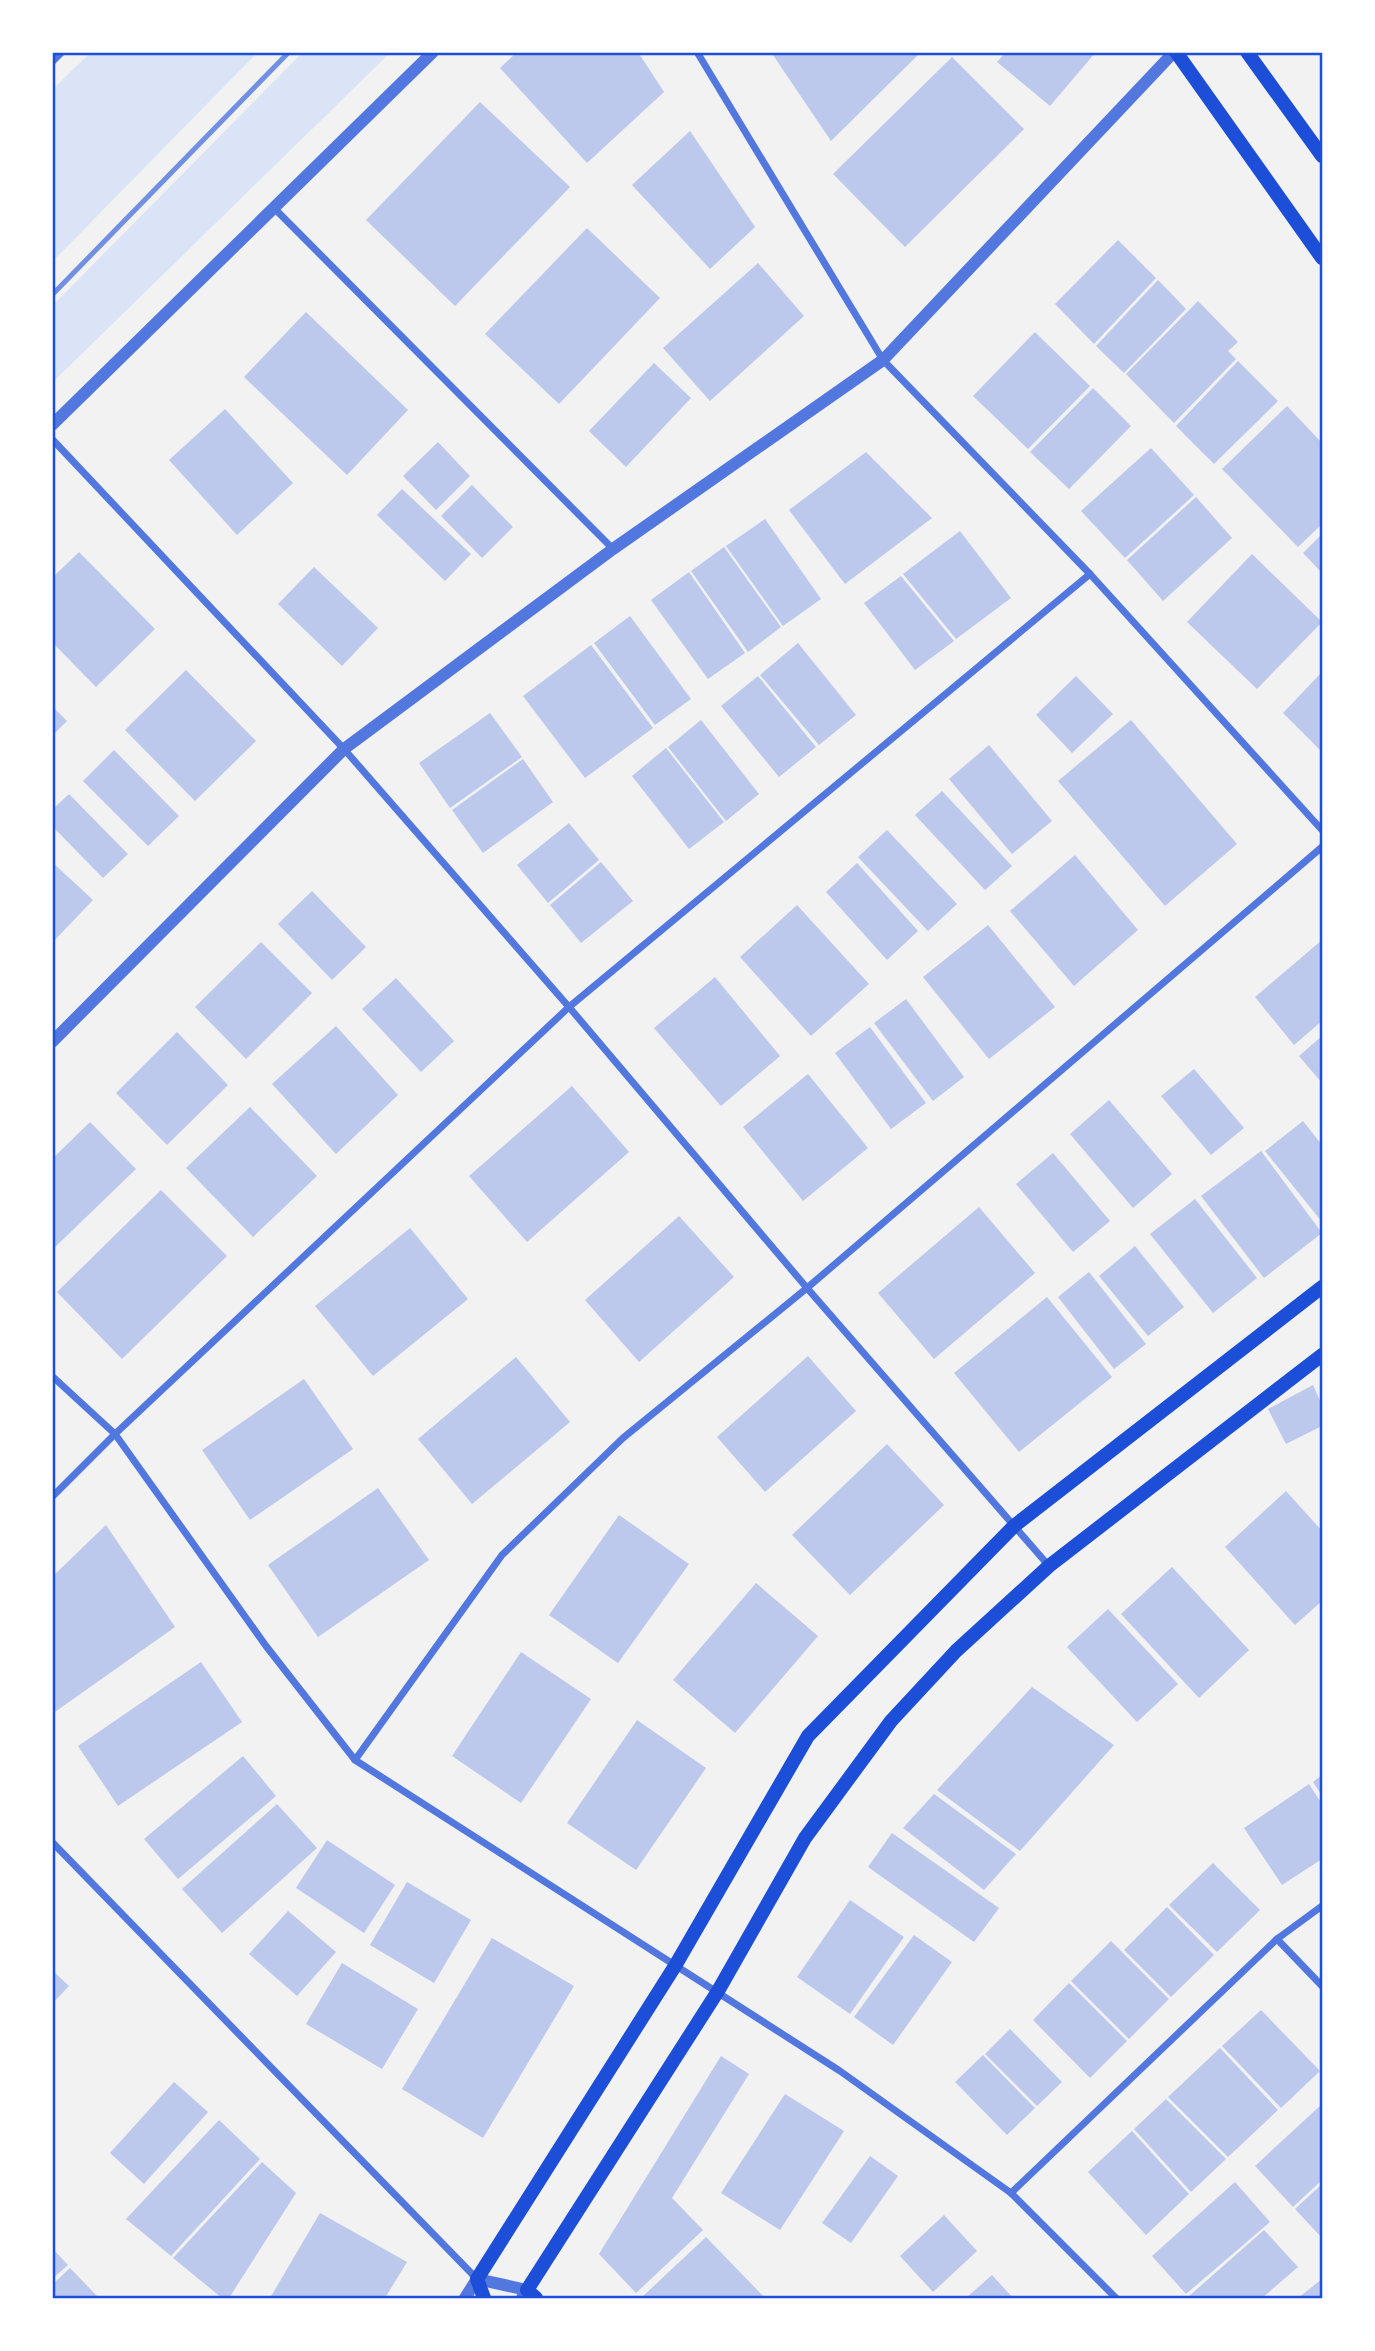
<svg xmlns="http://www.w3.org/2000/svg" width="1375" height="2351" font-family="Merriweather,serif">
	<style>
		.green { fill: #dbe4f7 }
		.building { fill: #bdc9ec }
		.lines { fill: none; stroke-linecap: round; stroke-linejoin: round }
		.minor { stroke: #5277de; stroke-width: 7 }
		.tertiary { stroke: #5277de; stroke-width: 12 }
		.secondary { stroke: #1d4ed8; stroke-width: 14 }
		.rail { stroke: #7290e2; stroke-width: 5 }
		.neatline { fill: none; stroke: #1d4ed8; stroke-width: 2.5 }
	</style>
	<rect width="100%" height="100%" fill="#f2f2f2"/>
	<g class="green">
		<polygon points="303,52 390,53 53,382 53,305"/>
		<polygon points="90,53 257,53 53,261 53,89"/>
	</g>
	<g class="building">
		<polygon points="517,52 638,52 664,92 587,163 500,68"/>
		<polygon points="771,52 921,52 831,141"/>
		<polygon points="1006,52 1096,52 1050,106 997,62"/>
		<polygon points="952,57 1024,129 905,247 833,174"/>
		<polygon points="480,102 570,187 455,306 366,220"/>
		<polygon points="690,131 755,227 710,269 632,185"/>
		<polygon points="587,228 660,298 559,404 485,334"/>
		<polygon points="1118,240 1156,278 1094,344 1055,304"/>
		<polygon points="758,263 804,316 710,401 663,348"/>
		<polygon points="1158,280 1186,309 1124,373 1096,346"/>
		<polygon points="1198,301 1238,342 1228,351 1236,359 1174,423 1126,374"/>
		<polygon points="306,312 408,410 347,475 244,377"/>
		<polygon points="1035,332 1090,386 1028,449 973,396"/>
		<polygon points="1238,361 1278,401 1214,464 1176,426"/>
		<polygon points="654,363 691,398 626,467 589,431"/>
		<polygon points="1093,388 1131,426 1069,489 1030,452"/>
		<polygon points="1287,406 1322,443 1322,524 1298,547 1222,469"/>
		<polygon points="225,409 293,483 237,535 169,460"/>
		<polygon points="438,442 470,476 436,510 403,476"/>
		<polygon points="1151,448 1194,495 1125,558 1081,511"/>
		<polygon points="866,452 932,518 845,584 789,510"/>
		<polygon points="472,485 513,527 482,558 441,516"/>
		<polygon points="402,489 471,554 445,581 377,515"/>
		<polygon points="1196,497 1232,538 1163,601 1127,560"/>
		<polygon points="765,519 821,599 783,626 726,546"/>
		<polygon points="960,531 1011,598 956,639 903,574"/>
		<polygon points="1322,534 1322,573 1303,553"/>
		<polygon points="724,547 781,627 748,652 691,571"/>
		<polygon points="79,552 155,629 96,687 52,642 52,578"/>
		<polygon points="1252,554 1322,622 1257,689 1187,622"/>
		<polygon points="314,567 378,628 342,666 278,604"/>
		<polygon points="689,572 745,653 708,679 651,600"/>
		<polygon points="901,576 954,641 915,670 864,603"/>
		<polygon points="630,616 691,699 655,725 594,643"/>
		<polygon points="798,643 856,715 819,745 760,675"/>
		<polygon points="591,645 653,728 585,778 523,696"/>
		<polygon points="186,670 256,741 195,801 125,730"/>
		<polygon points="1322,672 1322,750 1321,751 1283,713"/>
		<polygon points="758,676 816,747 779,777 721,706"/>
		<polygon points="1076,676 1113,714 1072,753 1036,715"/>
		<polygon points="52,706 67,721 52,736"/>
		<polygon points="490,713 522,757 450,808 419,763"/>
		<polygon points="701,720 759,794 726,821 668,747"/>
		<polygon points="1131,720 1237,844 1165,906 1058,781"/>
		<polygon points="989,745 1052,821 1012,854 949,779"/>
		<polygon points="666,748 724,822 689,849 632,776"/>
		<polygon points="114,750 179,816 148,846 83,781"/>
		<polygon points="523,759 553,802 483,853 452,810"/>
		<polygon points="942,791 1012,866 985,890 915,815"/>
		<polygon points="69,794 128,854 103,878 52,826 52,810"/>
		<polygon points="569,823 599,860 548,903 517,865"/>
		<polygon points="887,830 957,904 928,931 858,857"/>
		<polygon points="1075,855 1138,930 1074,986 1010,911"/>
		<polygon points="52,862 93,900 52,943"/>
		<polygon points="601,862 633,901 581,943 550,905"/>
		<polygon points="857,863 918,931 887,960 826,892"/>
		<polygon points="312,891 366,947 332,980 278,924"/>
		<polygon points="797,905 869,984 811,1036 740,957"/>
		<polygon points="988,925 1055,1007 989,1059 923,977"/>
		<polygon points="1322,940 1322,1021 1294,1045 1255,997"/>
		<polygon points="261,942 312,993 246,1059 195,1007"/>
		<polygon points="715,977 780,1056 721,1106 654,1028"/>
		<polygon points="396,978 454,1041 421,1072 362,1009"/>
		<polygon points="906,999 964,1077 933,1101 874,1023"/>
		<polygon points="336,1026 398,1095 336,1154 272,1084"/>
		<polygon points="870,1027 926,1103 891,1129 835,1053"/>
		<polygon points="177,1032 228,1085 167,1145 116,1093"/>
		<polygon points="1322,1036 1322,1083 1299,1056"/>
		<polygon points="1194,1069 1244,1128 1211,1155 1161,1096"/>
		<polygon points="808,1074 868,1148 803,1201 743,1127"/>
		<polygon points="572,1086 629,1152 527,1242 469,1176"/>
		<polygon points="1109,1100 1172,1174 1133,1208 1070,1134"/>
		<polygon points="250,1107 317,1176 253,1237 186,1168"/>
		<polygon points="1303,1121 1322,1145 1322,1222 1265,1151"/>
		<polygon points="90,1122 136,1169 52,1250 52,1159"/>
		<polygon points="1261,1151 1322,1233 1264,1278 1201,1196"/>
		<polygon points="1053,1153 1110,1221 1073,1252 1016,1184"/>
		<polygon points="161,1190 227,1256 122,1359 57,1292"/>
		<polygon points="1195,1199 1257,1278 1213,1313 1150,1234"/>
		<polygon points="979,1207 1035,1273 934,1359 878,1293"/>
		<polygon points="679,1216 734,1277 639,1362 585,1300"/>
		<polygon points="410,1228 468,1299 373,1376 315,1306"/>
		<polygon points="1135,1246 1184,1307 1148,1336 1099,1276"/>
		<polygon points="1089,1272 1146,1344 1114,1369 1058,1297"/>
		<polygon points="1047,1297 1112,1377 1019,1452 954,1373"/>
		<polygon points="808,1356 856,1411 765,1492 717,1437"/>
		<polygon points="516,1357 570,1422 472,1504 418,1439"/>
		<polygon points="304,1379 353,1449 250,1520 202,1450"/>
		<polygon points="1313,1385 1322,1405 1322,1426 1286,1444 1268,1409"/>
		<polygon points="887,1444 944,1505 850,1595 792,1535"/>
		<polygon points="378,1488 429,1560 318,1637 268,1565"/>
		<polygon points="1286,1491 1322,1531 1322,1601 1295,1625 1225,1547"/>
		<polygon points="619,1515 689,1564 618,1663 549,1615"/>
		<polygon points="106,1525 175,1627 52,1714 52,1577"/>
		<polygon points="1172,1567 1249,1650 1199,1698 1121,1614"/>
		<polygon points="756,1583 818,1636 735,1733 673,1680"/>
		<polygon points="1108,1609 1178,1684 1137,1722 1067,1647"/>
		<polygon points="521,1652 591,1699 521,1803 452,1756"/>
		<polygon points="201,1662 242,1722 118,1806 78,1746"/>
		<polygon points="1032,1687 1114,1745 1020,1851 937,1790"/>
		<polygon points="637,1720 706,1768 636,1870 567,1823"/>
		<polygon points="243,1756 276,1796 178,1879 144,1839"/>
		<polygon points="1322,1775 1322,1796 1313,1782"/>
		<polygon points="1309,1784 1322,1804 1322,1859 1282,1885 1244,1828"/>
		<polygon points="934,1794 1016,1854 984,1890 903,1828"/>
		<polygon points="277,1804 317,1848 222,1933 182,1889"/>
		<polygon points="892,1833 999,1908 974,1942 868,1867"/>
		<polygon points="327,1840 395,1885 364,1933 296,1888"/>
		<polygon points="1213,1863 1260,1910 1217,1952 1169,1905"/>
		<polygon points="407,1882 471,1920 434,1983 370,1945"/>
		<polygon points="850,1900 904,1937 850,2014 797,1977"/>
		<polygon points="1167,1907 1214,1955 1171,1997 1124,1950"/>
		<polygon points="288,1911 336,1952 297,1996 249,1954"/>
		<polygon points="914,1935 952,1962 893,2045 854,2017"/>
		<polygon points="492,1938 574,1986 483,2138 402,2089"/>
		<polygon points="1111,1941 1169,1999 1129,2039 1071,1981"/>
		<polygon points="342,1963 418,2009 382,2069 306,2024"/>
		<polygon points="52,1970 69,1986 52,2004"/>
		<polygon points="1069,1983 1127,2041 1090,2078 1033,2020"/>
		<polygon points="1261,2010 1320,2071 1281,2108 1222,2046"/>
		<polygon points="1010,2029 1062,2082 1037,2106 985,2054"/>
		<polygon points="1220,2048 1278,2110 1228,2157 1168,2097"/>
		<polygon points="983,2055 1035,2108 1007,2135 955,2082"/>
		<polygon points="721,2056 749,2074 672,2198 703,2230 636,2293 599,2254"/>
		<polygon points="174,2082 208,2112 144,2184 110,2153"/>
		<polygon points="785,2094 844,2131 780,2230 721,2193"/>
		<polygon points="1166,2099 1226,2159 1191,2192 1134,2129"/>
		<polygon points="1322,2104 1322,2180 1293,2207 1255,2166"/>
		<polygon points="219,2120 260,2159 171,2256 126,2219"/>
		<polygon points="1132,2131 1189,2194 1146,2235 1088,2172"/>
		<polygon points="870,2156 898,2176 851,2243 822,2223"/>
		<polygon points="262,2162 296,2193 229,2298 222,2298 173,2258"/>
		<polygon points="1235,2182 1270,2222 1186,2294 1152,2256"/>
		<polygon points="1322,2184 1322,2238 1295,2209"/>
		<polygon points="320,2213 407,2262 385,2298 270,2298"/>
		<polygon points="944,2215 977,2251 933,2292 900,2256"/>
		<polygon points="1264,2230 1298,2267 1262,2298 1189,2298 1188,2297"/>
		<polygon points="706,2237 765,2298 641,2298"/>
		<polygon points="52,2248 68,2265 52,2279"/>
		<polygon points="70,2268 99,2298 52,2298 52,2285"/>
		<polygon points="992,2275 1013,2298 966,2298"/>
		<polygon points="1322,2279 1322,2298 1298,2298"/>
	</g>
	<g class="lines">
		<g class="minor">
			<polyline points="697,52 883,360 1090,574 1322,830"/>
			<polyline points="52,62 62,52"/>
			<polyline points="275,209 613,549"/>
			<polyline points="52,439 344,749 569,1007 807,1288 1049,1566"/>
			<polyline points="52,1376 115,1434 266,1646 355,1760 840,2071 1011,2193 1116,2298"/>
			<polyline points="52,1497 115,1434 569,1007 1090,574"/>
			<polyline points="355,1760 502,1555 623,1438 807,1288 1322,847"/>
			<polyline points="52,1842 477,2279"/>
			<polyline points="1277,1939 1322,1986"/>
			<polyline points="1011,2193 1277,1939 1322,1906"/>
		</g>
		<g class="tertiary">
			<polyline points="52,425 433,52"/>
			<polyline points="52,1042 344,749 613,549 883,360 1174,52"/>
			<polyline points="465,2298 477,2279 527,2290 522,2298"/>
		</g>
		<g class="secondary">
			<polyline points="1176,52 1322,258"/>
			<polyline points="1247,52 1322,156"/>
			<polyline points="484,2298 477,2279 675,1966 808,1736 1014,1526 1322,1287"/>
			<polyline points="536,2298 527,2290 718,1991 805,1838 891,1721 956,1651 1049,1566 1322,1355"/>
		</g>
		<polyline class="rail" points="52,295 289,52"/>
	</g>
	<rect width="1375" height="2351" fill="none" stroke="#ffffff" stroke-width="108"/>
	<rect x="54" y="54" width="1267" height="2243" class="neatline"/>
</svg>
